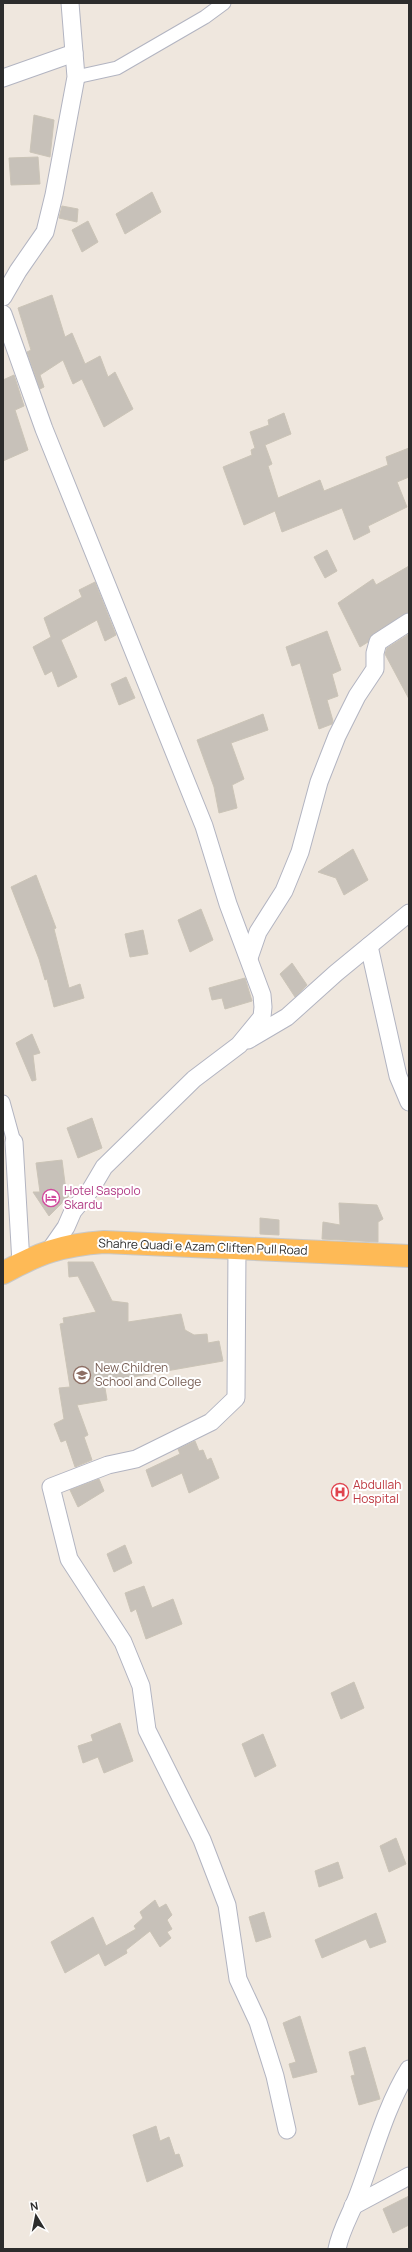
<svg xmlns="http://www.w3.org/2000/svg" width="412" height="2252" font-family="Manrope,sans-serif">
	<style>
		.building { fill: #c7c1b9; stroke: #cbc4b7 }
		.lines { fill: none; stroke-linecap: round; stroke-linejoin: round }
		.pedestrian-casing { stroke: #b2b4c1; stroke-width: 15 }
		.minor-casing { stroke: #b2b4c1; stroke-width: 19 }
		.trunk-casing { stroke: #c8c8c8; stroke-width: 24 }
		.pedestrian { stroke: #fff; stroke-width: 13 }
		.minor { stroke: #fff; stroke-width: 17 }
		.trunk { stroke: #feba56; stroke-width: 22 }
		.labels { text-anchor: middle; stroke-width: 4; stroke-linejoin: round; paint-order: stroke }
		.hotel-label { font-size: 12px; fill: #b23c85; stroke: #fff; text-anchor: start }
		.street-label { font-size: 12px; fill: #2c2c2c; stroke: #fff }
		.education-label { font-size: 12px; fill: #785e54; stroke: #fff; text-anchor: start }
		.health-label { font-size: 12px; fill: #be3a42; stroke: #fff; text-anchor: start }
	</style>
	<rect width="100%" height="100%" fill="#efe7de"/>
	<g class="building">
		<polygon points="34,115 54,120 50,157 30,152"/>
		<polygon points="38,157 40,184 11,185 9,158"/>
		<polygon points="152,192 161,212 125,234 116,214"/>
		<polygon points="62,206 78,209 77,222 59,218"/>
		<polygon points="88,221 98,242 82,252 72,230"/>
		<polygon points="52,295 65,337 72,333 85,364 100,356 108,377 115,372 133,409 104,427 82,379 73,384 63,360 40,375 44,387 40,389 27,352 31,350 18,308"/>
		<polygon points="14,375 24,406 15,410 28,450 3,461 3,380"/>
		<polygon points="284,413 291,434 265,445 272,464 268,466 278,498 320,480 324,491 388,465 386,457 409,448 409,477 397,482 407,507 368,526 370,532 354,540 342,508 282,532 275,511 244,525 223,467 252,455 251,450 255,448 250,432 269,425 268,420"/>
		<polygon points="327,550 337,571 325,578 314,557"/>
		<polygon points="409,566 409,612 373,634 368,642 360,647 338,603 373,579 376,585"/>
		<polygon points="95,582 116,635 105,641 97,620 61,640 77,677 58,687 52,671 45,675 33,647 51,637 44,618 82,597 79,590"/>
		<polygon points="327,631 341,670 332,674 338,696 327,700 333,721 332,724 319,729 300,663 292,666 286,647"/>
		<polygon points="409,634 409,699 385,654 387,648"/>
		<polygon points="126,677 135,698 119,705 111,684"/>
		<polygon points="263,714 268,730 231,743 244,779 232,785 237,808 219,813 214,787 197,740"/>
		<polygon points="353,849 368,880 344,895 336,878 318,872"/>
		<polygon points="36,875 56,928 54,929 69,988 80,984 84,998 54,1007 47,979 45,980 39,959 11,887"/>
		<polygon points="201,909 213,940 190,952 178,920"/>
		<polygon points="143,930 148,954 130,957 125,934"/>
		<polygon points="292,963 307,985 295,997 280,974"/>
		<polygon points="245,978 252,1001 225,1009 222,998 212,1000 209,988"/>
		<polygon points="32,1034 40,1053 33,1055 36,1080 32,1081 16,1043"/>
		<polygon points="92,1118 102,1148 78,1158 67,1128"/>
		<polygon points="62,1160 66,1191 71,1194 49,1216 33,1192 40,1192 36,1163"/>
		<polygon points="339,1203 377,1205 383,1219 378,1222 378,1242 322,1239 323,1222 340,1225"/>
		<polygon points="260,1218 279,1220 279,1235 260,1234"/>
		<polygon points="68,1262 93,1262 112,1301 128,1303 128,1322 181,1314 185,1330 194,1335 207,1334 208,1343 219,1341 223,1361 104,1382 107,1400 77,1405 88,1435 84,1437 92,1460 75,1467 66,1440 61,1442 54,1424 64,1419 59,1388 70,1387 60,1324 64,1323 63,1318 96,1312 78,1276 69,1277"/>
		<polygon points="195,1441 199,1451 203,1450 207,1460 211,1458 219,1478 189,1493 182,1473 152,1487 146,1470 180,1454 178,1449"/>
		<polygon points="99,1479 104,1491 78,1507 70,1490"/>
		<polygon points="125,1545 132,1563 114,1572 107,1554"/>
		<polygon points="144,1586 152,1608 173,1599 182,1624 146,1639 136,1609 131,1612 125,1593"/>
		<polygon points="354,1682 364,1708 341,1719 331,1693"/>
		<polygon points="120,1723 133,1761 104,1773 98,1757 83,1763 78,1746 93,1741 91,1735"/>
		<polygon points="263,1734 276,1766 255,1777 242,1744"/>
		<polygon points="396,1838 406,1864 389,1872 380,1846"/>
		<polygon points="338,1862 343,1878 319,1887 315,1871"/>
		<polygon points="155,1900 159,1908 166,1904 172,1915 167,1920 172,1929 167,1932 171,1938 160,1947 150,1931 126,1950 127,1953 105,1966 99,1953 65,1973 51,1942 93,1917 106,1946 136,1929 134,1926 143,1918 140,1912"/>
		<polygon points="264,1912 271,1937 256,1942 249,1917"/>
		<polygon points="376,1913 386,1942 370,1948 366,1939 322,1958 315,1940"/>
		<polygon points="300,2016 317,2072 293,2078 289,2064 296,2062 283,2023"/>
		<polygon points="365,2047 380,2099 359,2105 351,2076 355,2075 349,2052"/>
		<polygon points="156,2126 160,2141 169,2137 175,2155 179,2154 183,2166 147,2182 133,2135"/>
		<polygon points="409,2196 409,2225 393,2233 383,2209"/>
	</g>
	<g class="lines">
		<g class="pedestrian-casing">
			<g id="pedestrian">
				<polyline points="76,77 117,68 205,17 224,3"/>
				<polyline points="3,1102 14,1142"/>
			</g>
		</g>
		<g class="minor-casing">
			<g id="minor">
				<polyline points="3,78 74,53"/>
				<polyline points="3,297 18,271 45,232 54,195 76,77 70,3"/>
				<polyline points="3,314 44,429 204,826 228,904 262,995 263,1007 262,1017 239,1045 194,1079 104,1167 91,1189 73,1211 66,1227 50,1250"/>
				<polyline points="369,946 398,1076 409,1102"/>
				<polyline points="249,958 258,932 284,891 300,852 319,782 337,736 357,696 375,669 375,653 378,642 409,622"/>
				<polyline points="248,1040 287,1017 336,973 409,913"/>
				<polyline points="14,1142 21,1263"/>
				<polyline points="237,1248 236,1398 211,1422 136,1459 108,1465 51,1487 69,1559 123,1642 141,1686 147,1730 202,1840 227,1905 238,1979 258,2022 275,2076 287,2130"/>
				<polyline points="353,2206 409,2176"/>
				<path d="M337,2249C341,2229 351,2214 358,2195C374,2153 385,2108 409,2069"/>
			</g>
		</g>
		<g class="trunk-casing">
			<path id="trunk" d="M3,1273C39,1253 62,1245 104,1242L409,1256"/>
		</g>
		<use href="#pedestrian" class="pedestrian"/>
		<use href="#minor" class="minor"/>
		<use href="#trunk" class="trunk"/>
	</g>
	<defs>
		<g id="hotel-ring" transform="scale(0.9)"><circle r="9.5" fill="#fff" stroke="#d1479c" stroke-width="1.5"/><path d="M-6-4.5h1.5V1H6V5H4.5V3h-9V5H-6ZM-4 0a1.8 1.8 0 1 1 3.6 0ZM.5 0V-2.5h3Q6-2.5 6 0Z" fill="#d1479c"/></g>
		<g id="school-ring" transform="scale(0.9)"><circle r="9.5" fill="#fff" stroke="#8d6e63" stroke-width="1.5"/><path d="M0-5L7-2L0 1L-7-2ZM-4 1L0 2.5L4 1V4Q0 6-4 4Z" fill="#8d6e63"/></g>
		<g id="hospital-ring" transform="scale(0.9)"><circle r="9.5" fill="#fff" stroke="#e0444e" stroke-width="1.5"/><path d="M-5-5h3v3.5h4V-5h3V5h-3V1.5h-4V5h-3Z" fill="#e0444e"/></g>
	</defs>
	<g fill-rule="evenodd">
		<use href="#hotel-ring" x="51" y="1198"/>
		<use href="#school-ring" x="82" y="1375"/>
		<use href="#hospital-ring" x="340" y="1492"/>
	</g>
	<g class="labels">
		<g class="hotel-label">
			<text x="64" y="1195">Hotel Saspolo<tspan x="64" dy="14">Skardu</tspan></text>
		</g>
		<g class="street-label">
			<text transform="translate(203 1247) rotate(2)" y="4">Shahre Quadi e Azam Cliften Pull Road</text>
		</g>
		<g class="education-label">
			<text x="95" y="1372">New Children<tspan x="95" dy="14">School and College</tspan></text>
		</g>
		<g class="health-label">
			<text x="353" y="1489">Abdullah<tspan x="353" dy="14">Hospital</tspan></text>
		</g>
	</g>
	<rect width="412" height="2252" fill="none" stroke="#2c2c2c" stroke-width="8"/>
	<g transform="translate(36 2216) rotate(350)" stroke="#ffffff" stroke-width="3" paint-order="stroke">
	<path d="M0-3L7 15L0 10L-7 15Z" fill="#2c2c2c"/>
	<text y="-6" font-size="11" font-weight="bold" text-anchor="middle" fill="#2c2c2c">N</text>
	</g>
</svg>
